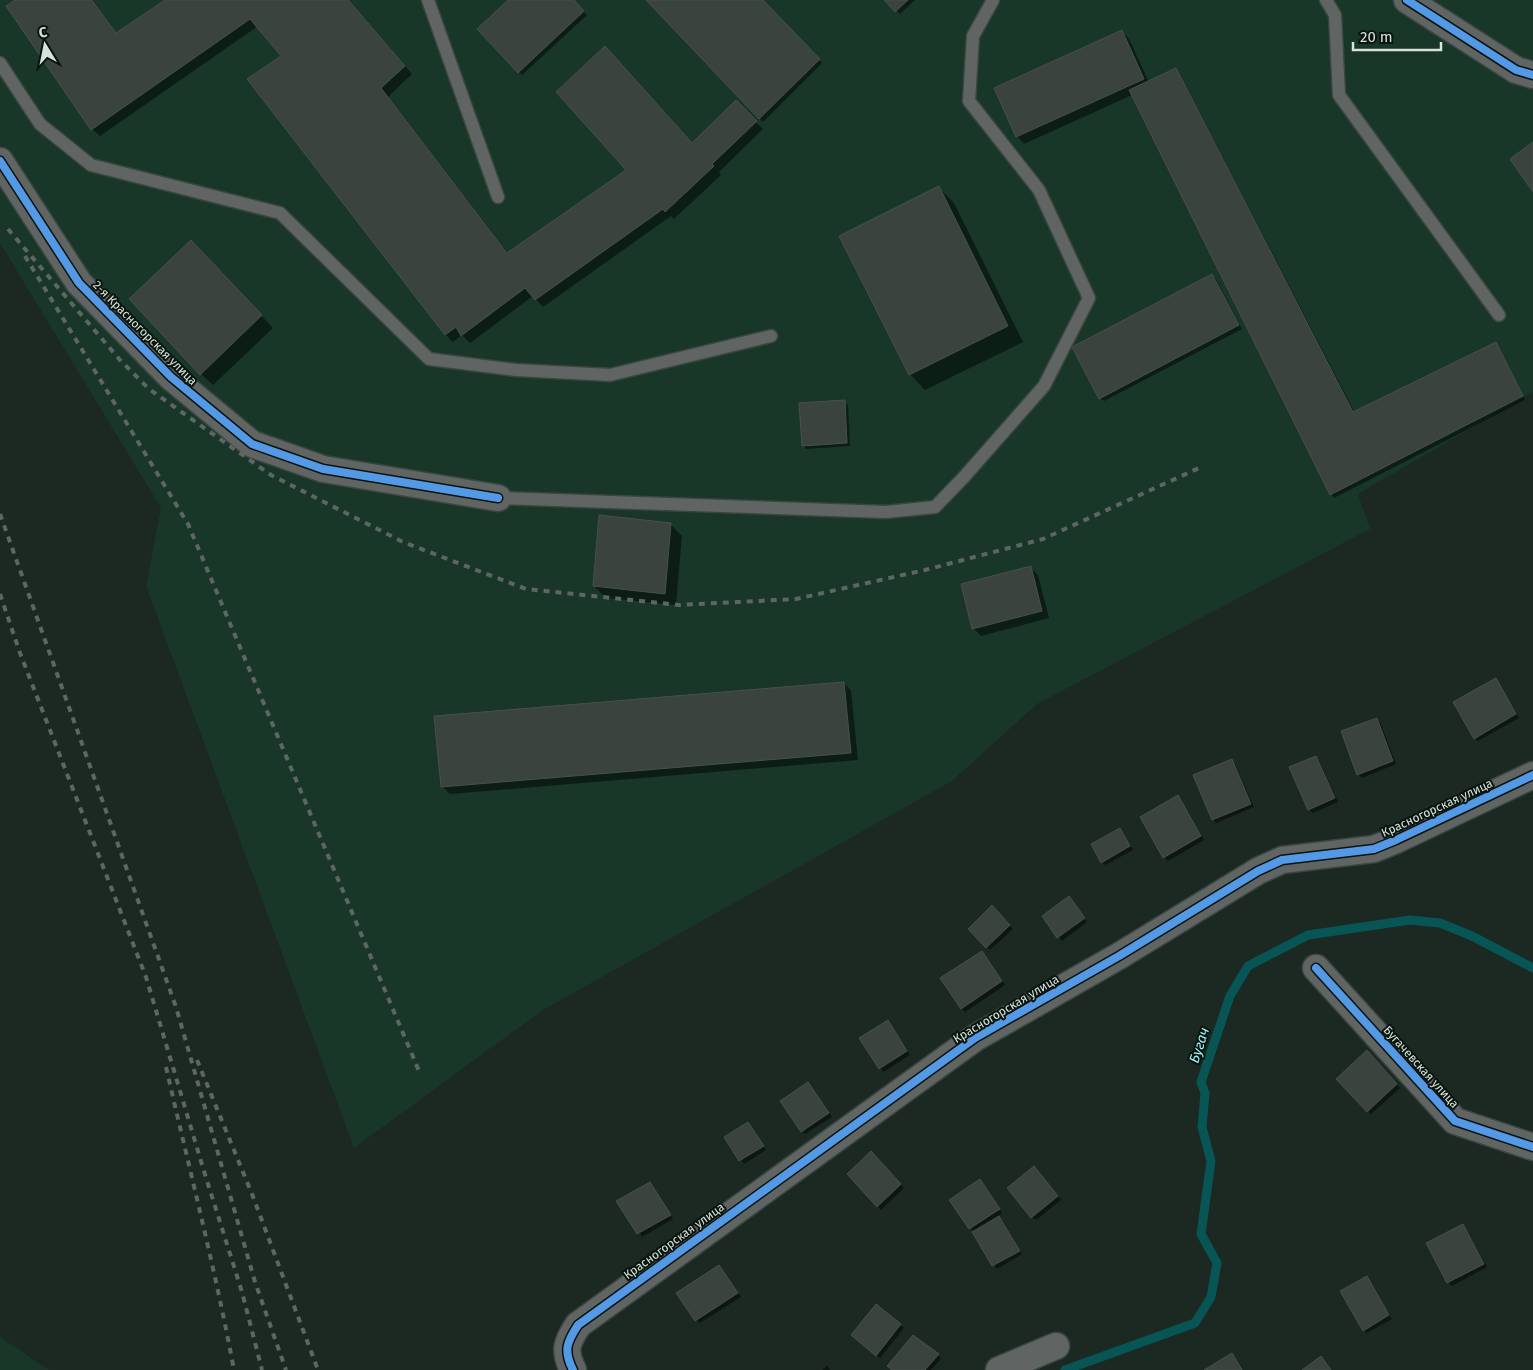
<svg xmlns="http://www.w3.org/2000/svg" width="1533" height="1370" font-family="'Fira Sans',sans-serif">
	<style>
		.built { fill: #183728 }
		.shadow { fill: #0007 }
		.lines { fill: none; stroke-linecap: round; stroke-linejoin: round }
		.stream { stroke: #085556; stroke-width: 9 }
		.building { fill: #3a433d; stroke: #47514a }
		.service-casing { stroke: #3a4640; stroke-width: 15 }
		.minor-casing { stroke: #3a4640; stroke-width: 29 }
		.service { stroke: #606563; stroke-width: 12 }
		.minor { stroke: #606563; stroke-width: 26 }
		.rail { stroke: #5e6663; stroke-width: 4; stroke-dasharray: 6 6; stroke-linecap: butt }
		.cycleway-casing { stroke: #0a140f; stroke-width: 11 }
		.cycleway { stroke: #5399e6; stroke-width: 8 }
		.labels { text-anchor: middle; stroke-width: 4; stroke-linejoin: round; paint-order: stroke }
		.street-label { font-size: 12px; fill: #d5e4db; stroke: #0a140f }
		.water-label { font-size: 14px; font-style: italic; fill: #9bf6fa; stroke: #0a140f }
	</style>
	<rect width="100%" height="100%" fill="#1b2922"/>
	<g class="built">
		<polygon points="0,0 1533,0 1533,392 1358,494 1370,529 1037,704 952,781 543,1010 354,1148 146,586 161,508 0,243"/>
		<polygon points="0,1337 49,1370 0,1370"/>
	</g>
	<g class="shadow">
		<polygon points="17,0 93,0 117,34 167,0 347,0 412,74 388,97 508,253 693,144 736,102 763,129 719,172 721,175 674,219 671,216 543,307 533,296 470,343 462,335 453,342 446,335 249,80 283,56 258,26 100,136 92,129"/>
		<polygon points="510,0 572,0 587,15 522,75 478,30"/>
		<polygon points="648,0 762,0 822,63 763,122"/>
		<polygon points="886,0 915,0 900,14"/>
		<polygon points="1122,31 1129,39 1149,82 1176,70 1179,73 1355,413 1496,344 1499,347 1525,400 1334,498 1331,494 1132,95 1024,144 1017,136"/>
		<polygon points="939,188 954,203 1023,342 925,390 910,374"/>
		<polygon points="203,253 273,328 213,385 201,374"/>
		<polygon points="1212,275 1216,279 1242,329 1104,401 1100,398"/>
		<polygon points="844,402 848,405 850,446 806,449 803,445"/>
		<polygon points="670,524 682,536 676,605 606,598 594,586"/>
		<polygon points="1030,567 1038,575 1049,618 981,636 973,628"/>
		<polygon points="1495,679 1519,718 1478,741 1475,738"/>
		<polygon points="844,683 851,691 858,760 450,794 442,786"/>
		<polygon points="1377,719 1380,722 1396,764 1362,778 1358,774"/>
		<polygon points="1316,757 1319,761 1338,802 1313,813 1309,809"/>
		<polygon points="1232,760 1235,764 1254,807 1216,823 1213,819"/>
		<polygon points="1181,800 1204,840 1168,861 1164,857"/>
		<polygon points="1120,829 1133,850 1105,865 1102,862"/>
		<polygon points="1072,902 1087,922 1062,941 1043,916"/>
		<polygon points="992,907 1013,929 990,950 970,929"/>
		<polygon points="985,956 1005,985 965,1012 961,1008"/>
		<polygon points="888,1021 910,1055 883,1072 861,1038"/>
		<polygon points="1367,1052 1400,1088 1371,1114 1338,1079"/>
		<polygon points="808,1083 832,1117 805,1134 802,1131"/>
		<polygon points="748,1124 766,1150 744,1164 726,1138"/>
		<polygon points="871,1153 904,1188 881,1210 848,1174"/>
		<polygon points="1037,1171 1061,1200 1036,1220 1032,1217"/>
		<polygon points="650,1183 673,1219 642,1237 618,1201"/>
		<polygon points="983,1184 1002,1213 998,1216 1003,1221 1022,1254 997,1269 974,1232 951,1200"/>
		<polygon points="1463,1225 1466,1229 1487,1267 1452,1286 1448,1282"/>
		<polygon points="719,1266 741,1297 700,1323 696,1320"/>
		<polygon points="1366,1277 1392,1319 1367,1333 1364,1330"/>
		<polygon points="877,1306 904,1328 880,1358 856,1339"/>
		<polygon points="938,1355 941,1359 931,1370 893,1370"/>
		<polygon points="827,1366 830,1370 822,1370"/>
	</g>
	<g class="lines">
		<polyline class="stream" points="1065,1370 1195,1323 1211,1297 1217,1263 1201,1234 1211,1161 1202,1127 1205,1093 1201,1082 1230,996 1248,966 1308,935 1410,920 1440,923 1472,936 1533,968"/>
	</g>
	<g class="building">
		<polygon points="15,0 92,0 116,33 165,0 348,0 405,66 381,88 507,253 626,170 556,92 605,46 692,143 736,100 757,121 712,164 714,166 665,212 663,209 535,300 525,288 461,336 456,327 445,335 247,79 281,56 250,19 91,130 6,6"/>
		<polygon points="508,0 574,0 584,11 518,73 477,29"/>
		<polygon points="646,0 763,0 820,59 759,119"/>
		<polygon points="884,0 908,0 895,12"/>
		<polygon points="1122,30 1144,79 1016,137 994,88"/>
		<polygon points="1176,68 1353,412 1496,342 1523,396 1330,495 1129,90"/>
		<polygon points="1533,142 1533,192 1510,159"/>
		<polygon points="939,186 1008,326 909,375 839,236"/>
		<polygon points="191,240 262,315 200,375 129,299"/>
		<polygon points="1212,274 1239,325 1099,399 1072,347"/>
		<polygon points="845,400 847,443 802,446 799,403"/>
		<polygon points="599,515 671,523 665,594 593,586"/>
		<polygon points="1031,566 1042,611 972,629 961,584"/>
		<polygon points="1496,678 1516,714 1474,739 1453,702"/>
		<polygon points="844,682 851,753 441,787 434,716"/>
		<polygon points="1377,718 1393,761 1357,775 1341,731"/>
		<polygon points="1316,756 1335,798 1308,810 1289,767"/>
		<polygon points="1232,759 1251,804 1212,820 1193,775"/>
		<polygon points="1178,795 1201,836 1163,858 1140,817"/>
		<polygon points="1120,828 1130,846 1101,863 1091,844"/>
		<polygon points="1069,896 1085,918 1057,938 1042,916"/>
		<polygon points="992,905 1010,925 986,948 968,929"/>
		<polygon points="982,951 1002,981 961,1009 940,978"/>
		<polygon points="888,1020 907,1051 879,1069 859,1038"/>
		<polygon points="1367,1050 1397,1084 1367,1112 1336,1079"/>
		<polygon points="808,1082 829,1113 801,1132 780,1101"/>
		<polygon points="748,1122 764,1146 739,1161 724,1137"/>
		<polygon points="871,1151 901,1184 877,1207 847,1174"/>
		<polygon points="1034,1166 1058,1196 1031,1218 1007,1188"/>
		<polygon points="980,1179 1000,1209 969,1229 949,1200"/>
		<polygon points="650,1182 671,1215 637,1234 616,1201"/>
		<polygon points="999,1216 1020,1251 992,1266 972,1232"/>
		<polygon points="1463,1224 1484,1264 1447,1283 1426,1243"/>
		<polygon points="719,1265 738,1293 695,1321 676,1293"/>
		<polygon points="1367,1276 1389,1315 1363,1331 1340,1291"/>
		<polygon points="876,1304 901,1324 876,1356 851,1335"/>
		<polygon points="913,1335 939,1354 925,1370 892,1370 887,1366"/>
		<polygon points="1232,1353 1242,1370 1204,1370"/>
		<polygon points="1321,1356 1331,1370 1302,1370"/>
	</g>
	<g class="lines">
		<g class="service-casing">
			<g id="service">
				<polyline points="428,0 498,197"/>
				<polyline points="1326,0 1335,15 1339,95 1499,315"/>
				<polyline points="0,63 40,124 91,165 280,213 429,359 516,370 610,375 771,336"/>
				<polyline points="498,498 886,512 935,507 964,477 1044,386 1089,298 1039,190 969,101 973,36 993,0"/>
			</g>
		</g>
		<g class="minor-casing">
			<g id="minor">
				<polyline points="1407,0 1516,70 1533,75"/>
				<polyline points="0,161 79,283 171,377 252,444 323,469 498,498"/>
				<polyline points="1316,968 1455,1121 1533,1147"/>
				<path d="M573,1370C563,1350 567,1342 578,1325L975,1038L1119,956L1258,871L1282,860L1374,849L1396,840L1533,775"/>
				<polyline points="999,1370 1056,1346"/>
			</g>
		</g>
		<use href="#service" class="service"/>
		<use href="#minor" class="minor"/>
		<g class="rail">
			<polyline points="8,229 120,360 149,389 271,475 403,542 526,589 679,605 796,599 925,570 1043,539 1199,468"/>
			<polyline points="25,256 188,524 419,1071"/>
			<polyline points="0,514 176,1007 255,1282 286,1370"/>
			<polyline points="0,594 20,653 146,977 203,1168 242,1292 262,1370"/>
			<polyline points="197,1060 252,1194 318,1370"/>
			<path d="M166,1067C189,1168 215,1268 234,1370"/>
		</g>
		<g class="cycleway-casing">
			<g id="cycleway">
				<polyline points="1407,0 1516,70 1533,75"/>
				<polyline points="0,161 79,283 171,377 252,444 323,469 498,498"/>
				<polyline points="1316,968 1455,1121 1533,1147"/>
				<path d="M573,1370C563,1350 567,1342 578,1325L975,1038L1119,956L1258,871L1282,860L1374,849L1396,840L1533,775"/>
			</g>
		</g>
		<use href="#cycleway" class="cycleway"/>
	</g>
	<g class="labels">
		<g class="street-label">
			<text transform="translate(145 333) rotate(45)" y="4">2-я Красногорская улица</text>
			<text transform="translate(1437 808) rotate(-25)" y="4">Красногорская улица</text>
			<text transform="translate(1006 1009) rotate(-31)" y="4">Красногорская улица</text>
			<text transform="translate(1421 1067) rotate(48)" y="4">Бугачевская улица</text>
			<text transform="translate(674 1241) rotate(-36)" y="4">Красногорская улица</text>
		</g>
		<g class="water-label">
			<text transform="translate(1199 1045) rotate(-72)" y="5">Бугач</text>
		</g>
	</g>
	<g transform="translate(45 45) rotate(350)" stroke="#0a140f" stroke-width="4" paint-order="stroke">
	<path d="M0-4L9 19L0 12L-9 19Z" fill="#d5e4db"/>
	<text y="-8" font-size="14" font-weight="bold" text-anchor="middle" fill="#d5e4db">С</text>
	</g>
	<path d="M1353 42v8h88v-8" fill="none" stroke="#d5e4db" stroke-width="2.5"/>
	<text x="1360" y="42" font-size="15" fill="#d5e4db" stroke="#0a140f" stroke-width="4" paint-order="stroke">20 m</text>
</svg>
